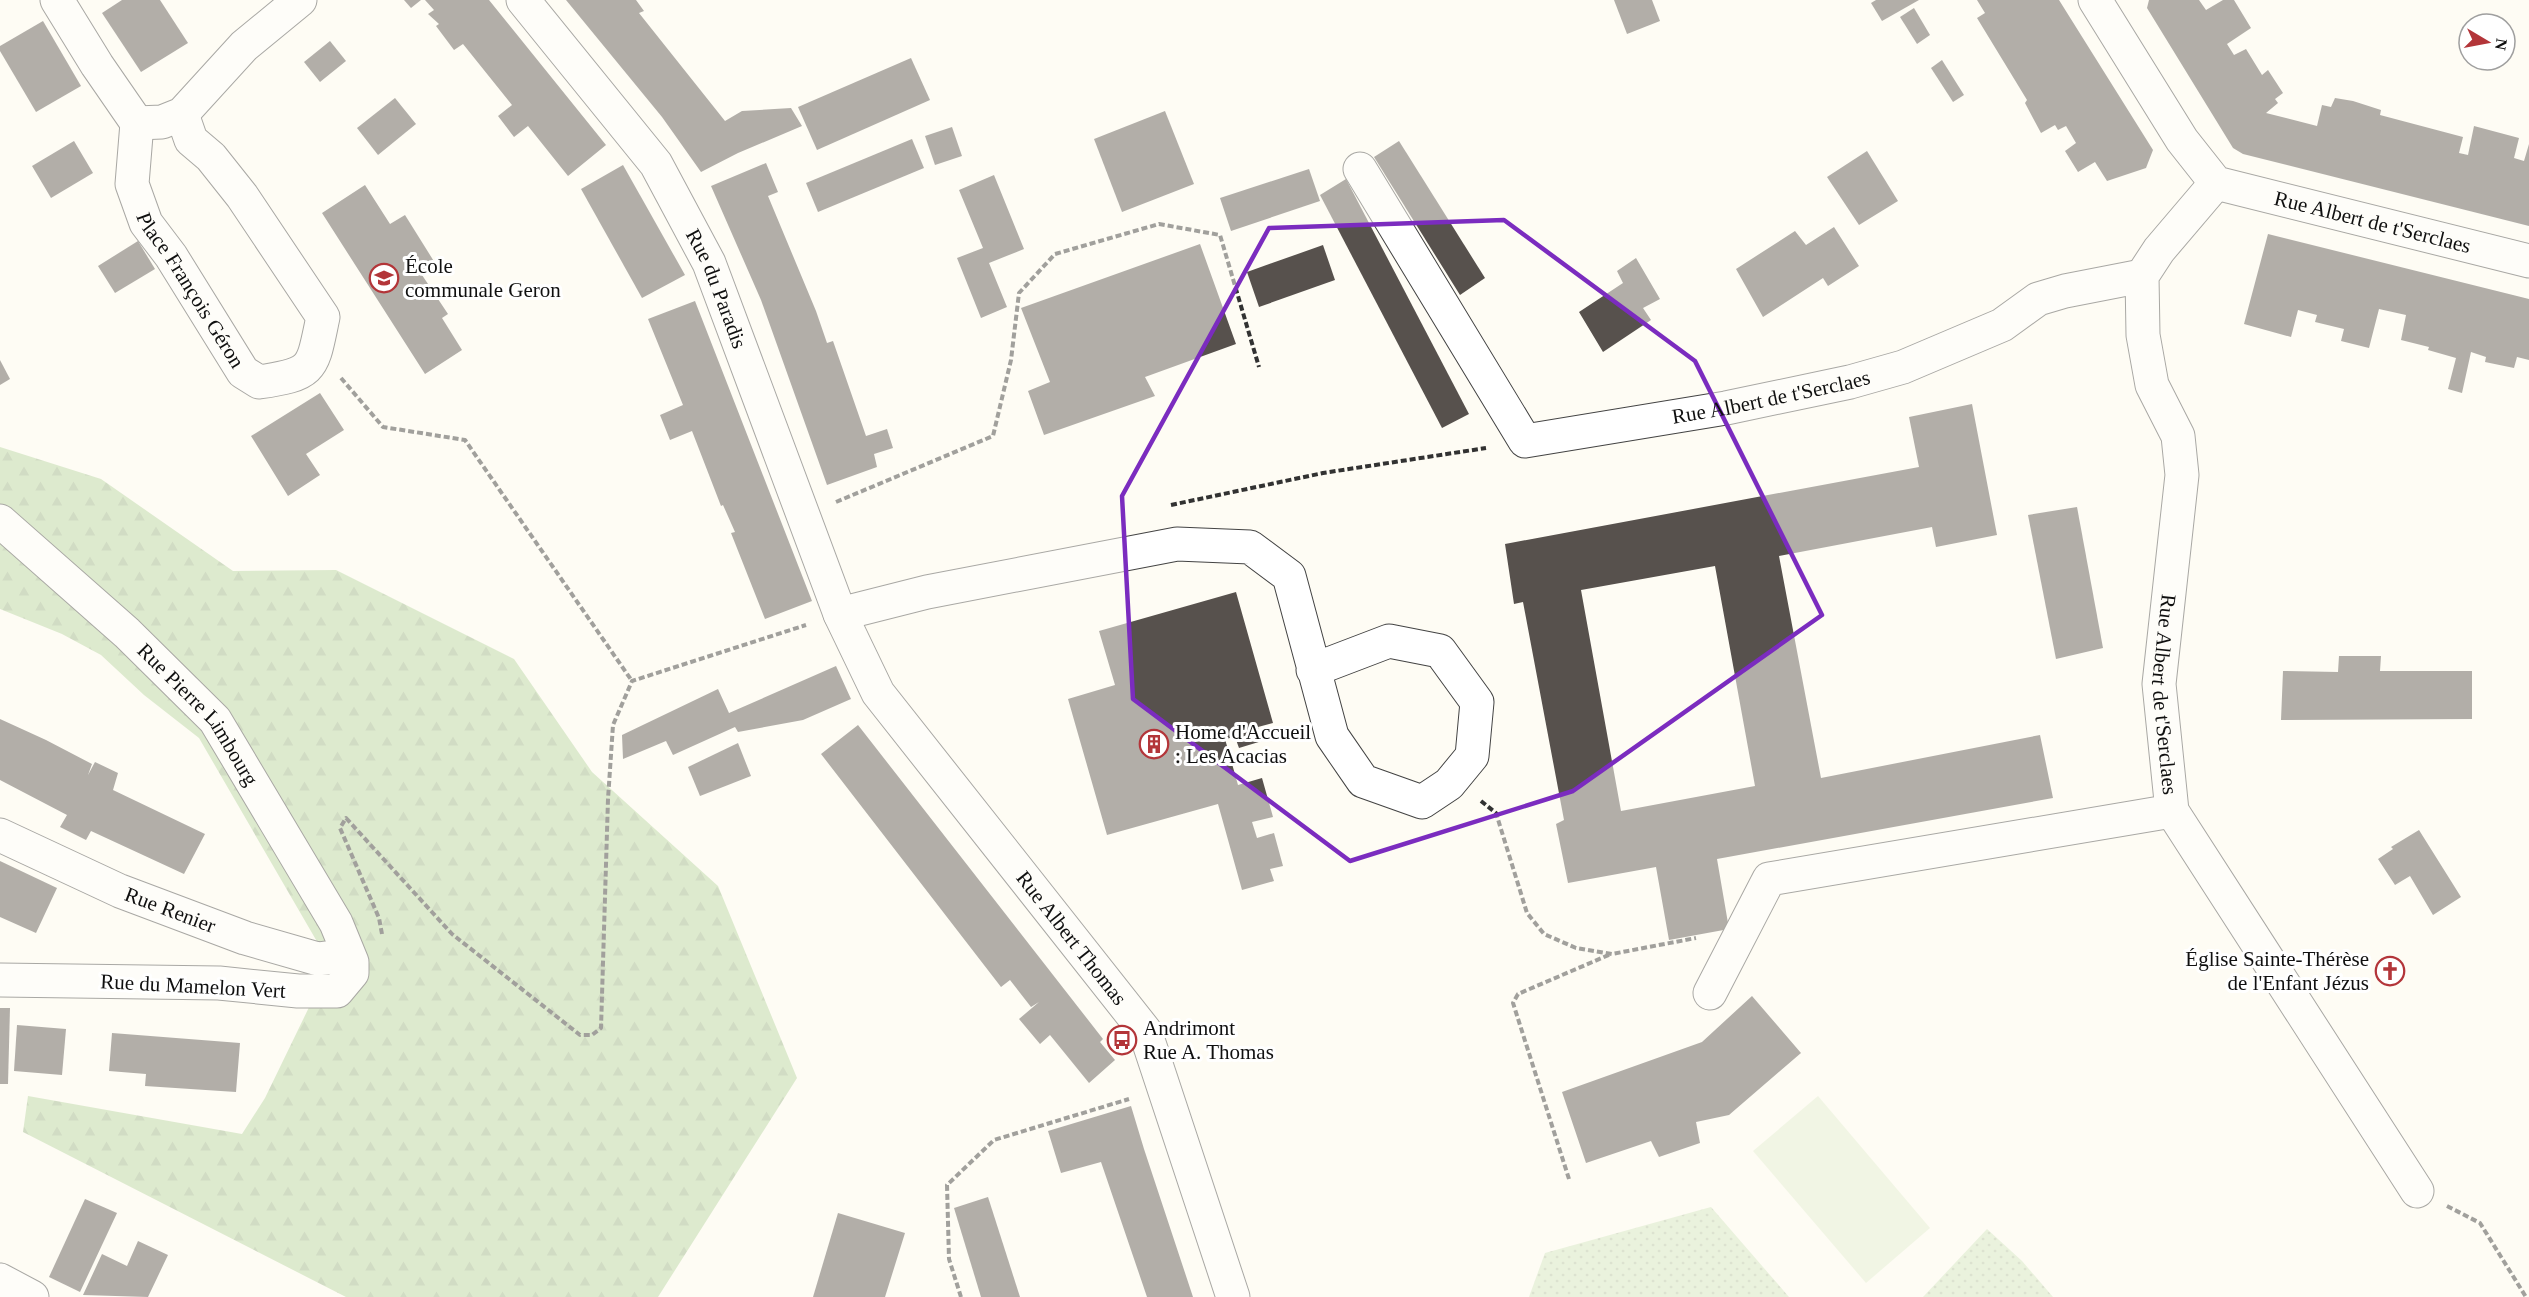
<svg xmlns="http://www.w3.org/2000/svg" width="2529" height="1297" font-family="'Times New Roman',serif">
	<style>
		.grass { fill: url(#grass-dots) }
		.forest { fill: url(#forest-firs) }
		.pitch { fill: #e3eed0 }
		.building { fill: #57514d; fill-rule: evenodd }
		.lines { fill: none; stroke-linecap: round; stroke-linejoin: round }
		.minor-casing { stroke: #434343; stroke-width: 35 }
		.path { stroke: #323232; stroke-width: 4; stroke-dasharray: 6 3; stroke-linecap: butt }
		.minor { stroke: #fff; stroke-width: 33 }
		.marked { fill: none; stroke: #7b2cbf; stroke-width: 4.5; stroke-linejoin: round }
		.labels { text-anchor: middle; stroke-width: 6; stroke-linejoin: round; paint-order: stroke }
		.street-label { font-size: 21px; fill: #101010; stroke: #fff }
		.poi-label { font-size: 21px; fill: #101010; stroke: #fff; text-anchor: start }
	</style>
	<defs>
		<pattern id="grass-dots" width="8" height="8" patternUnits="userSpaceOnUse" patternTransform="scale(1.5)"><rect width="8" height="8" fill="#d3e6c0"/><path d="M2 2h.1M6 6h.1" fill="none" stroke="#b4c4a4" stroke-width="1.8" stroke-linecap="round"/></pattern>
		<pattern id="forest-firs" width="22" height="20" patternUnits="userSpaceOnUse" patternTransform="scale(1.5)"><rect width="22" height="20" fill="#b7d5a0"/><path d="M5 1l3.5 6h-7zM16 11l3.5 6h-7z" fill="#9cb689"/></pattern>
	</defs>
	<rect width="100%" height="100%" fill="#fefcf4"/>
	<g class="grass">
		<polygon points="1711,1207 1789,1297 1529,1297 1545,1253"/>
		<polygon points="1987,1229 2022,1261 2053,1297 1923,1297"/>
	</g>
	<polygon class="forest" points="0,447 101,479 233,571 336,570 514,659 592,772 718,886 797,1078 658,1297 346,1297 23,1132 28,1096 242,1134 265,1098 330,964 199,738 144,695 101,655 62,634 0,609"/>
	<polygon class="pitch" points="1818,1096 1930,1228 1866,1283 1753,1151"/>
	<g class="building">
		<polygon points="122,0 160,0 188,43 141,72 102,13"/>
		<polygon points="404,0 421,0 411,8"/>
		<polygon points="425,0 489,0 606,145 568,176 528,126 514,137 498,116 512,105 463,44 454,50 436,26 439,24 428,14 434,10"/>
		<polygon points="566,0 636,0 644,11 639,13 725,121 742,111 791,108 802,126 738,153 701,172 662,117"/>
		<polygon points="1614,0 1652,0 1660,21 1627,34"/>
		<polygon points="1876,0 1919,0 1882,21 1871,3"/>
		<polygon points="1977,0 2059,0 2153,150 2146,168 2107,181 2095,162 2078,172 2065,151 2076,143 2066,126 2058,130 2055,125 2041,133 2025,103 2027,100 1977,18 1985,13"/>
		<polygon points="2149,0 2199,0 2206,10 2223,0 2234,0 2251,28 2227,44 2234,55 2246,49 2262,75 2268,70 2283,93 2275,99 2278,103 2266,113 2317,126 2322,105 2331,107 2335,98 2353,101 2381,110 2380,115 2463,137 2459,153 2468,155 2474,126 2519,138 2514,158 2524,161 2529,144 2529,226 2243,154 2233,148 2147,8"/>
		<polygon points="1914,8 1930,35 1917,44 1900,17"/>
		<polygon points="43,21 81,86 36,112 0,51 0,46"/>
		<polygon points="330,41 346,61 320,82 304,62"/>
		<polygon points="911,58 930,100 817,150 798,107"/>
		<polygon points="1942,60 1964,95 1953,102 1931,68"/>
		<polygon points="395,98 416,124 378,155 357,128"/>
		<polygon points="1165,111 1194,184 1122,212 1094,139"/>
		<polygon points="952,127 962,156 935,165 925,136"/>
		<polygon points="912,139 924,168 818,212 806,183"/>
		<polygon points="74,141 93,173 51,198 32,166"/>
		<polygon points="1399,141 1485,278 1460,295 1374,157"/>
		<polygon points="1867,151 1898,201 1859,225 1827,177"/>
		<polygon points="766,163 778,192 768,196 816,311 827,343 833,341 866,436 887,429 893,448 874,454 877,467 827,485 761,300 711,186"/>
		<polygon points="623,165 685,275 642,298 581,189"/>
		<polygon points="1309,169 1320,201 1231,231 1220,198"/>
		<polygon points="994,175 1024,249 989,263 1007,307 981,318 957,258 983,248 959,190"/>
		<polygon points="1346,179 1469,414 1442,428 1320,195"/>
		<polygon points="365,185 390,224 405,215 435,263 420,272 448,314 442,318 462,350 425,374 322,213"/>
		<polygon points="1834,227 1859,266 1828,286 1823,278 1763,317 1736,269 1795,231 1806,245"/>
		<polygon points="2268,234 2529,299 2529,360 2517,357 2514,368 2485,362 2486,357 2471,352 2462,393 2448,389 2456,358 2428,350 2429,347 2401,340 2406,315 2379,309 2369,348 2341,341 2344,329 2315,322 2317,315 2298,310 2291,337 2244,324"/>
		<polygon points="138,241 155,269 115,293 98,266"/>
		<polygon points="1200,244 1236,344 1145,377 1155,396 1044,435 1028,391 1050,382 1021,308"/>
		<polygon points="1323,245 1335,280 1259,307 1247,272"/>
		<polygon points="1636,258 1660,299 1643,308 1651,320 1603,352 1579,312 1623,283 1617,271"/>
		<polygon points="695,301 812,601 765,619 731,533 735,532 723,505 721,506 692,431 670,440 660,415 683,405 648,319"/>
		<polygon points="0,360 10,379 0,385"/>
		<polygon points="320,393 344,430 306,454 320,475 288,496 251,436"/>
		<path d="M1972,404L1997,535L1936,547L1932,527L1779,556L1821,778L2040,735L2053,798L1717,859L1729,929L1669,940L1656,867L1568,883L1556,824L1564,820L1523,602L1514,604L1505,544L1919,467L1909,417ZM1715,566L1755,786L1621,811L1581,590Z"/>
		<polygon points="2077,507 2103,648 2056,659 2028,515"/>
		<polygon points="1236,592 1273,723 1258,727 1262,741 1239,748 1235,737 1225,739 1238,785 1262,778 1273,817 1252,822 1257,838 1274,833 1283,866 1270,869 1274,881 1242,890 1218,804 1107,835 1068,699 1115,685 1099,631"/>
		<polygon points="2339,656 2381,656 2380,671 2472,671 2472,719 2281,720 2283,671 2338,672"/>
		<polygon points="836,666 851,699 803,720 738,732 735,727 673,755 666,741 623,759 622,735 718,689 729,713"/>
		<polygon points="0,719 46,740 92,764 88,775 95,762 118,773 113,790 205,834 184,874 91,831 86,840 60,827 67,815 0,780"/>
		<polygon points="858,725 1103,1039 1100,1042 1115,1060 1089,1083 1050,1035 1040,1044 1019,1019 1039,1002 1031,1007 1010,980 1001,987 821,754"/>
		<polygon points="738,743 751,776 700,796 688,767"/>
		<polygon points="2419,830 2461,897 2433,915 2410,876 2395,885 2378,859 2393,849 2391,847"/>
		<polygon points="0,861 57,888 36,933 0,917"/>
		<polygon points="1752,996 1801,1053 1729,1115 1696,1122 1700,1143 1659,1157 1651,1141 1586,1163 1562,1092 1702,1042"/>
		<polygon points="0,1008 10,1008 8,1084 0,1084"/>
		<polygon points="17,1025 66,1029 62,1075 14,1071"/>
		<polygon points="112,1033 240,1043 236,1092 145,1086 146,1074 109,1071"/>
		<polygon points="1131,1106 1144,1149 1193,1297 1147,1297 1101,1162 1061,1173 1048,1131"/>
		<polygon points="988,1197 1020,1297 981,1297 954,1208"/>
		<polygon points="85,1199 117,1213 80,1292 49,1277"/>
		<polygon points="838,1213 905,1233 885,1297 813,1297"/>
		<polygon points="138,1241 168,1255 148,1297 83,1295 102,1254 127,1266"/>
	</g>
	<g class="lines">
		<g class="minor-casing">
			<g id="minor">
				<polyline points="57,0 97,65 137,123 162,122 182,114 244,46 300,0"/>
				<path id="s1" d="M523,0L656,164L709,263L840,614L878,693L1145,1031L1233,1297"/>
				<path id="s2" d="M2095,0L2182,140L2216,183L2529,261"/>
				<path id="s3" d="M137,123L132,184L146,223L171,256L243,372L259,382C315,374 312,369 323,317L242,196L211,157L191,140L182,114"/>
				<path id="s4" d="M1360,169L1525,441L1726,408L1850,382L1903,367L2002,325L2038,299L2065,291L2142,276"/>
				<path id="s5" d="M2216,183L2159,250L2142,276L2143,335L2152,385L2178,436L2182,475L2159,684L2172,811L2417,1191"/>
				<path id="s6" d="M0,521L127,633L215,720L336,923L352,962V973L337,991H298L219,983L0,980"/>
				<polyline points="840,614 927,592 1177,544 1250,547 1289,576 1332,736 1363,781 1422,802 1449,784 1472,756 1477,702 1440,651 1389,641 1313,670"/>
				<path id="s7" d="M0,835L120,891L245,938L318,959L333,957L345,948"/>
				<polyline points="1710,993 1769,879 2172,811"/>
				<polyline points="0,1280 32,1297"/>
			</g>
		</g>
		<g class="path">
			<polyline points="341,378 383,427 465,440 632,681"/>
			<polyline points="836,502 993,436 1011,360 1019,293 1055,254 1159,224 1220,235 1259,367"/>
			<polyline points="1171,505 1323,473 1486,448"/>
			<polyline points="1481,801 1496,813 1527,913 1544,934 1576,948 1612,954 1696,938"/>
			<polyline points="382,934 379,918 340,828 346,818 452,934 580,1035 592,1035 601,1028 608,799 613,725 632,681 806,625"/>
			<polyline points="1569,1179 1513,1003 1518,994 1611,954"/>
			<polyline points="2447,1206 2480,1223 2526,1297"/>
			<polyline points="961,1297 949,1259 947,1185 994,1140 1129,1099"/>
		</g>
		<use href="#minor" class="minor"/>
	</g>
	<path d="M0 0H2529V1297H0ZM1504,220L1695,361L1822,615L1573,791L1350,861L1133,699L1122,496L1269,228Z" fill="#fefcf4" fill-opacity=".55" fill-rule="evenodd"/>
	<path class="marked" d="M1504,220L1695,361L1822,615L1573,791L1350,861L1133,699L1122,496L1269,228Z"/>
	<defs>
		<g id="school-ring" transform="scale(1.5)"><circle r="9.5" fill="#fff" stroke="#b33539" stroke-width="1.5"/><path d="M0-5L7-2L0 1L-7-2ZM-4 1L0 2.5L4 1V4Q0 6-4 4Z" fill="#b33539"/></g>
		<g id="building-ring" transform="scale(1.5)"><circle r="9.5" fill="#fff" stroke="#b33539" stroke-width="1.5"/><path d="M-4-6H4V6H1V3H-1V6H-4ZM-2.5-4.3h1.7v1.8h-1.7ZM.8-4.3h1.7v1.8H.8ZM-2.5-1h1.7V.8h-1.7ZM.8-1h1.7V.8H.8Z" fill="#b33539"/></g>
		<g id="church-ring" transform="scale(1.5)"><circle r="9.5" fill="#fff" stroke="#b33539" stroke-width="1.5"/><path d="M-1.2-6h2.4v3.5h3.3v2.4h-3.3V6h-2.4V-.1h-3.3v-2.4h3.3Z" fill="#b33539"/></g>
		<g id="bus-ring" transform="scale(1.5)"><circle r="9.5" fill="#fff" stroke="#b33539" stroke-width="1.5"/><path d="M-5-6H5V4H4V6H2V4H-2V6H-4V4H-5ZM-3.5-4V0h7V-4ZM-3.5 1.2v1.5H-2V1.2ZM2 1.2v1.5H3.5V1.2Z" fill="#b33539"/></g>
	</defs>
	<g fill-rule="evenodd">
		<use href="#school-ring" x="384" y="278"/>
		<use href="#building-ring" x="1154" y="744"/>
		<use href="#church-ring" x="2390" y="971"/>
		<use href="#bus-ring" x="1122" y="1040"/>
	</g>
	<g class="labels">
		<g class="street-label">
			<text dy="7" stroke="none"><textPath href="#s2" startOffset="381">Rue Albert de t'Serclaes</textPath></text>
			<text dy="7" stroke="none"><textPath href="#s3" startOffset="183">Place François Géron</textPath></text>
			<text dy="7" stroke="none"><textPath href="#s1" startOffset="350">Rue du Paradis</textPath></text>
			<text dy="7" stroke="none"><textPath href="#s4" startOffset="568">Rue Albert de t'Serclaes</textPath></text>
			<text dy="7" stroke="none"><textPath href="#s5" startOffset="546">Rue Albert de t'Serclaes</textPath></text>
			<text dy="7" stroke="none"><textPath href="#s6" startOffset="278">Rue Pierre Limbourg</textPath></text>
			<text dy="7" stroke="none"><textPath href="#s7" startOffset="186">Rue Renier</textPath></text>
			<text dy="7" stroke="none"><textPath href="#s1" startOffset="1098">Rue Albert Thomas</textPath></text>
			<text transform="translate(193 986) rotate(3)" y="7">Rue du Mamelon Vert</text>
		</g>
		<g class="poi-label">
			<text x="405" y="273">École<tspan x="405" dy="24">communale Geron</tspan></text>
			<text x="1175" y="739">Home d'Accueil<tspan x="1175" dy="24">: Les Acacias</tspan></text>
			<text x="2369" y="966" text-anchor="end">Église Sainte-Thérèse<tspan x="2369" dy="24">de l'Enfant Jézus</tspan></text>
			<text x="1143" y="1035">Andrimont<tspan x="1143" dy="24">Rue A. Thomas</tspan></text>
		</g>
	</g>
	<g transform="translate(2487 42) rotate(100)"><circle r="28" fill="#ffffff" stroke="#9f9f9f" stroke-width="1.5"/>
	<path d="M0-4.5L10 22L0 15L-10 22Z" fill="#b33539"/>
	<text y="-9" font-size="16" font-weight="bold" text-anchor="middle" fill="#101010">N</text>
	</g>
</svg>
